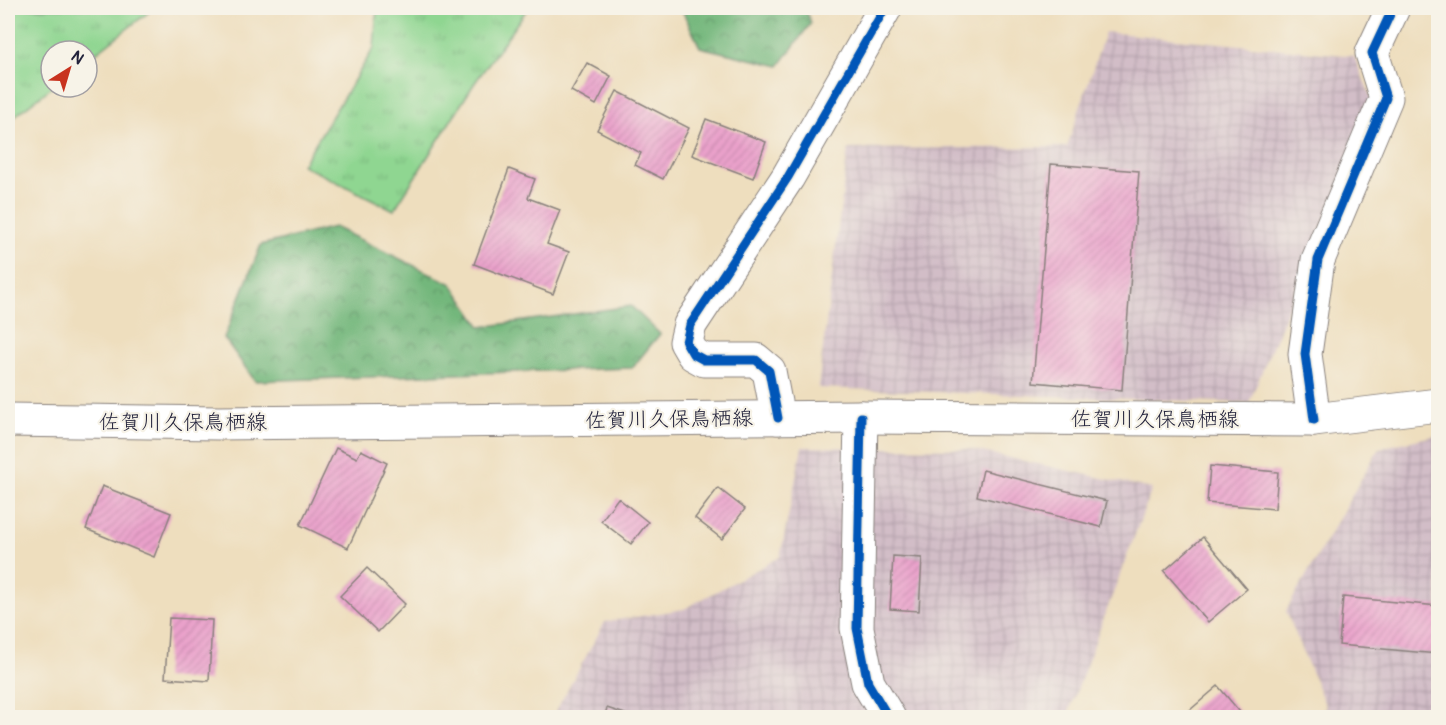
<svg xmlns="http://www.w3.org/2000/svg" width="1446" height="725" font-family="Pangolin,'Klee One',sans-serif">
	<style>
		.industrial { fill: url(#industrial-grid) }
		.grass { fill: url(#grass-tufts); stroke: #587c66; stroke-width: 1.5 }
		.forest { fill: url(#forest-crowns); stroke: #4a6c5b; stroke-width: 1.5 }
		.building { fill: url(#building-hatch) }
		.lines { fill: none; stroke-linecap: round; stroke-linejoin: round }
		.minor-casing { stroke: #88807c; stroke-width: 35 }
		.major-casing { stroke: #88807c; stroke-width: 35 }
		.minor { stroke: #fff; stroke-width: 33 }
		.major { stroke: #fff; stroke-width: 33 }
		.cycleway-casing { stroke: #f7f3e8; stroke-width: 13 }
		.cycleway { stroke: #0057b8; stroke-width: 9 }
		.labels { text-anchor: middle; stroke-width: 4.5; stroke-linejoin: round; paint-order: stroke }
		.street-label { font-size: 21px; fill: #22223b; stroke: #f7f3e8 }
	</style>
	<defs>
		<pattern id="industrial-grid" width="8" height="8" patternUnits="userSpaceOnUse" patternTransform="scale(1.5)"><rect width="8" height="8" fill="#d2bdc7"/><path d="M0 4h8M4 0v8" fill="none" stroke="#b4a2ac"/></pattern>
		<pattern id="grass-tufts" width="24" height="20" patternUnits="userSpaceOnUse" patternTransform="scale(1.5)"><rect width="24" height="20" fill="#8fd691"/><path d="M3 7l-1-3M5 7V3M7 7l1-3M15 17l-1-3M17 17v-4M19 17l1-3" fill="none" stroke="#7bb77e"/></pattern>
		<pattern id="forest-crowns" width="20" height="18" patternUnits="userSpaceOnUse" patternTransform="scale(1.5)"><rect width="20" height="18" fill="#73b77b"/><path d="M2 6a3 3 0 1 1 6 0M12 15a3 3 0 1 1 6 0" fill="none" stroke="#5e9466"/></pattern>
		<pattern id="building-hatch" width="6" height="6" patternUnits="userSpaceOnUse" patternTransform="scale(1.5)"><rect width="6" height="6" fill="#eaa1cb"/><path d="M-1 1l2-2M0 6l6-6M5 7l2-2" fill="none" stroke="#c88aaf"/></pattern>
	</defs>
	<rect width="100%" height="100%" fill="#f7f3e8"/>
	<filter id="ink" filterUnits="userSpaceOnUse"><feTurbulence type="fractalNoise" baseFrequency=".0167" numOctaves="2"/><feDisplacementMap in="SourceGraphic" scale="12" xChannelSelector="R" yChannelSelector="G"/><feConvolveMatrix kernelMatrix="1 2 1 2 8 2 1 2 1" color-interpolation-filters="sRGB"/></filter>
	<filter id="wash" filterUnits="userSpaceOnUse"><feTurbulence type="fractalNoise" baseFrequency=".008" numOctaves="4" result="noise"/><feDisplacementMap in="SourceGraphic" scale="24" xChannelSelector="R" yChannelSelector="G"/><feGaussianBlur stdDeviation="1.35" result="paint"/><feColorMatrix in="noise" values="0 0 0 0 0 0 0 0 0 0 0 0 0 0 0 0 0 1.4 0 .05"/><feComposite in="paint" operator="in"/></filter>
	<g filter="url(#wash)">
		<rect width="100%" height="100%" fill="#eedebe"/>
		<g class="industrial">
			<polygon points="1105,32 1354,56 1373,103 1249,403 818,388 848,149 1067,147"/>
			<polygon points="1438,435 1438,717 1313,717 1326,707 1286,611 1379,448"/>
			<polygon points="802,447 969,449 1152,489 1067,717 552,718 605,622 684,609 780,557"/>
		</g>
		<g class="grass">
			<polygon points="8,8 154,8 87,60 87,51 51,51 52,87 15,116 8,130"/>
			<polygon points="377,8 528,8 474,84 394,210 302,165 374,48"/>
		</g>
		<g class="forest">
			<polygon points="681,8 804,8 811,23 779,66 700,47"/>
			<polygon points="334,227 452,284 481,327 631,306 660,334 632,368 255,381 224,338 261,245"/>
		</g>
		<g id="blocks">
			<g class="building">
				<polygon points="587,63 611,76 596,105 571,91"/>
				<polygon points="617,91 689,128 663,179 635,165 641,153 597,130"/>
				<polygon points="706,119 766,142 753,178 692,155"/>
				<polygon points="1051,164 1139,171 1122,390 1033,382"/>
				<polygon points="509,169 535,179 528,198 560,210 547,244 569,252 553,294 474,264"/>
				<polygon points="336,448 357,458 361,450 387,463 348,548 300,525"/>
				<polygon points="1210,466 1278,472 1275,509 1207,503"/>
				<polygon points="983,470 1107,501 1101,527 977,496"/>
				<polygon points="102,486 171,513 154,557 86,529"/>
				<polygon points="718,488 745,509 722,539 695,518"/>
				<polygon points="618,498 648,522 631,544 601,521"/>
				<polygon points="1203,537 1247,589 1208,622 1164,571"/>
				<polygon points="893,556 922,558 919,611 890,609"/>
				<polygon points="367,568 405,604 378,632 340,596"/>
				<polygon points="1343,597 1438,606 1438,654 1339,645"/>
				<polygon points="169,618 212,620 209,681 165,678"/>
				<polygon points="1218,686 1245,718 1197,718 1190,710"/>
				<polygon points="607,708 634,717 634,718 604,718"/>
			</g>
		</g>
	</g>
	<g filter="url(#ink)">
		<use href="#blocks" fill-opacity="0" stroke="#88807c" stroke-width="1.5"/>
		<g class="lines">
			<g class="minor-casing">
				<g id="minor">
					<polyline points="861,417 857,628 868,683 889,718"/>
					<polyline points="778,418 769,371 756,360 704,360 693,354 686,342 690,325 788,177 885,8"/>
					<polyline points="1314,420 1305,354 1318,260 1386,98 1372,53 1393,8"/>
				</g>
			</g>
			<g class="major-casing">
				<polyline id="major" points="8,420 219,423 861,417 1314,420 1438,405"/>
			</g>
			<use href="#minor" class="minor"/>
			<use href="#major" class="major"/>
			<g class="cycleway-casing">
				<g id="cycleway">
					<polyline points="861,417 857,628 868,683 889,718"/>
					<polyline points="778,418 769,371 756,360 704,360 693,354 686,342 690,325 788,177 885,8"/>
					<polyline points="1314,420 1305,354 1318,260 1386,98 1372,53 1393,8"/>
				</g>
			</g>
			<use href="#cycleway" class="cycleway"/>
		</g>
	</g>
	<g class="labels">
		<g class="street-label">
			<text transform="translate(669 419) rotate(-1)" y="7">佐賀川久保鳥栖線</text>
			<text x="1155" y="426">佐賀川久保鳥栖線</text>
			<text x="183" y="429">佐賀川久保鳥栖線</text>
		</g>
	</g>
	<rect width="1446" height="725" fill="none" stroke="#f7f3e8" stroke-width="30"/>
	<g transform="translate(69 69) rotate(37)"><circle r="28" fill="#f7f3e8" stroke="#a29fa3" stroke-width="1.5"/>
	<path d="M0-4.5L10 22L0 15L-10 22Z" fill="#c8321e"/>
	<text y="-9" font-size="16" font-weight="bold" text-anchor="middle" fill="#22223b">N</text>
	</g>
</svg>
